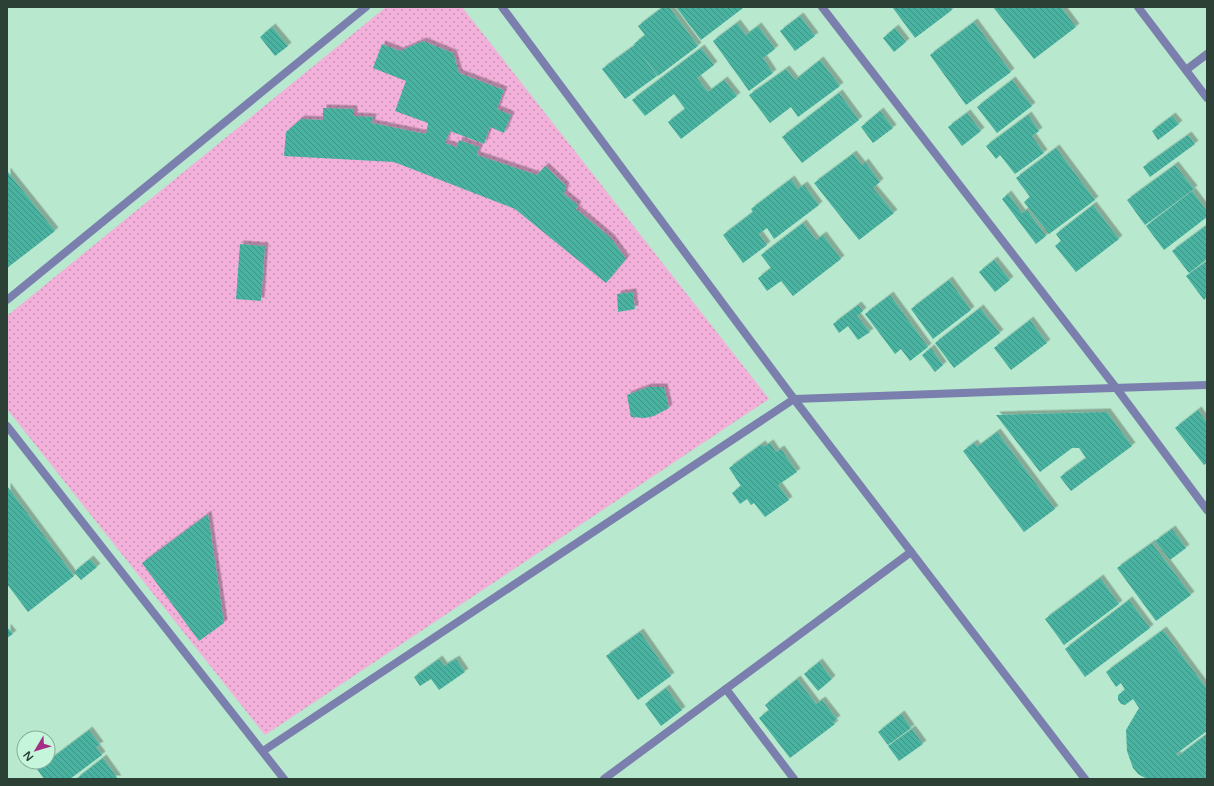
<svg xmlns="http://www.w3.org/2000/svg" width="1214" height="786" font-family="'Varela Round',sans-serif">
	<style>
		.grass { fill: url(#grass-dots) }
		.building { fill: url(#building-back-hatch); filter: url(#shadow) }
		.lines { fill: none; stroke-linecap: round; stroke-linejoin: round }
		.minor { stroke: #7b7fae; stroke-width: 8 }
		.tertiary { stroke: #7b7fae; stroke-width: 8 }
	</style>
	<defs>
		<pattern id="grass-dots" width="8" height="8" patternUnits="userSpaceOnUse"><rect width="8" height="8" fill="#f2b0da"/><path d="M2 2h.1M6 6h.1" fill="none" stroke="#c491b2" stroke-width="1.8" stroke-linecap="round"/></pattern>
		<pattern id="building-back-hatch" width="6" height="6" patternUnits="userSpaceOnUse"><rect width="6" height="6" fill="#49b2a1"/><path d="M-1 5l2 2M0 0l6 6M5-1l2 2" fill="none" stroke="#3d9284"/></pattern>
		<filter id="shadow"><feDropShadow dx="3.5" dy="-3.5" stdDeviation="0" flood-color="#0004"/></filter>
	</defs>
	<rect width="100%" height="100%" fill="#b8e8cd"/>
	<polygon class="grass" points="386,7 462,7 769,399 265,735 7,409 7,316"/>
	<g class="building">
		<polygon points="663,7 669,7 698,46 658,76 637,48 657,76 625,99 602,69 635,45 634,44 645,35 638,26"/>
		<polygon points="676,7 742,7 743,8 701,40"/>
		<polygon points="894,7 950,7 952,10 915,38 893,8"/>
		<polygon points="993,7 1061,7 1076,27 1034,59"/>
		<polygon points="800,16 815,36 795,51 780,31"/>
		<polygon points="974,22 1011,72 966,105 930,55"/>
		<polygon points="737,23 746,35 758,26 775,49 763,58 773,73 749,91 713,41"/>
		<polygon points="272,27 288,46 275,56 260,37"/>
		<polygon points="895,28 906,42 894,52 883,38"/>
		<polygon points="423,41 453,53 459,73 504,90 497,109 511,115 504,133 490,127 484,144 450,131 445,143 457,147 459,140 479,147 477,155 537,175 545,166 566,186 564,194 578,205 576,209 611,238 626,259 606,283 515,209 394,162 284,156 286,132 301,119 323,120 323,108 354,109 354,116 373,117 372,123 426,134 428,123 395,111 406,81 373,68 382,44 400,51"/>
		<polygon points="701,48 714,65 697,78 708,92 724,80 737,96 681,139 668,122 685,109 674,94 645,116 632,100"/>
		<polygon points="820,60 840,86 798,117 791,107 770,123 749,95 786,69 795,80"/>
		<polygon points="1012,80 1032,106 997,133 977,107"/>
		<polygon points="839,93 859,120 802,163 782,137"/>
		<polygon points="880,111 893,128 873,143 861,127"/>
		<polygon points="967,113 981,131 962,146 948,127"/>
		<polygon points="1028,115 1039,131 1032,136 1044,153 1015,174 1000,155 996,159 986,146"/>
		<polygon points="1172,116 1179,124 1158,140 1152,131"/>
		<polygon points="1188,135 1195,144 1150,177 1143,167"/>
		<polygon points="1056,148 1095,200 1049,234 1024,202 1030,197 1016,178"/>
		<polygon points="853,154 862,165 865,162 880,182 873,188 894,213 859,240 814,183"/>
		<polygon points="1175,165 1194,189 1145,225 1127,200"/>
		<polygon points="7,171 55,231 7,268"/>
		<polygon points="791,179 798,189 804,185 819,205 774,239 767,228 759,234 767,245 743,263 723,235 753,212 751,209"/>
		<polygon points="1192,191 1207,211 1207,217 1164,250 1146,226"/>
		<polygon points="1008,194 1022,213 1027,210 1046,236 1036,244 1002,199"/>
		<polygon points="1093,205 1119,239 1076,272 1055,246 1061,241 1056,234"/>
		<polygon points="803,223 816,240 823,235 841,259 793,296 781,281 767,291 758,278 771,268 761,255"/>
		<polygon points="1207,225 1207,259 1189,273 1172,251"/>
		<polygon points="240,244 265,246 261,301 236,299"/>
		<polygon points="994,260 1010,280 995,292 979,272"/>
		<polygon points="1207,261 1207,297 1204,300 1186,276"/>
		<polygon points="949,280 971,310 933,339 911,309"/>
		<polygon points="633,292 635,309 618,312 617,294"/>
		<polygon points="890,295 928,347 910,361 901,349 895,354 865,314"/>
		<polygon points="858,305 863,311 857,316 870,332 858,340 848,326 839,333 833,324"/>
		<polygon points="980,308 1000,333 954,368 935,343"/>
		<polygon points="1030,320 1047,343 1011,370 994,348"/>
		<polygon points="931,348 943,365 935,372 922,355"/>
		<polygon points="648,387 664,387 669,408 654,416 645,418 631,417 627,395"/>
		<polygon points="1198,410 1207,423 1207,463 1204,465 1175,428"/>
		<polygon points="1107,412 1132,446 1071,491 1060,477 1086,458 1079,448 1072,448 1040,472 996,415"/>
		<polygon points="997,432 1055,509 1024,532 963,451 974,443 977,447"/>
		<polygon points="770,443 776,452 781,449 797,472 778,485 789,500 765,517 754,503 751,505 747,499 740,504 732,493 741,486 729,468 762,444 764,447"/>
		<polygon points="7,486 74,576 28,612 7,584"/>
		<polygon points="208,514 224,623 199,641 142,563"/>
		<polygon points="1172,529 1186,548 1170,560 1155,541"/>
		<polygon points="1152,543 1191,595 1156,621 1117,568"/>
		<polygon points="90,559 97,567 81,580 74,572"/>
		<polygon points="1100,578 1119,604 1064,645 1045,619"/>
		<polygon points="1129,600 1150,628 1085,677 1065,649"/>
		<polygon points="7,627 13,634 7,638"/>
		<polygon points="1163,630 1207,689 1207,731 1176,754 1178,756 1207,734 1207,779 1147,779 1138,774 1133,768 1127,751 1126,730 1139,708 1133,699 1125,705 1121,704 1118,700 1118,695 1125,690 1121,683 1116,687 1106,672"/>
		<polygon points="640,632 671,676 638,700 606,656"/>
		<polygon points="439,659 444,666 456,659 465,672 439,690 431,679 420,686 414,677"/>
		<polygon points="819,662 832,679 818,691 804,674"/>
		<polygon points="797,679 816,704 822,700 837,719 833,722 835,724 790,758 759,718 769,710 765,705"/>
		<polygon points="666,688 682,710 661,726 645,704"/>
		<polygon points="901,714 911,728 888,745 878,732"/>
		<polygon points="912,729 923,744 899,761 888,746"/>
		<polygon points="89,730 100,745 96,747 102,755 70,779 44,779 37,769 48,762 48,761"/>
		<polygon points="103,758 118,779 76,779"/>
	</g>
	<g class="lines">
		<g class="minor">
			<polyline points="822,7 1117,389 1207,510"/>
			<polyline points="1186,70 1207,54"/>
			<polyline points="7,300 366,7"/>
			<polyline points="7,426 284,779"/>
			<polyline points="726,689 794,779"/>
			<polyline points="263,751 794,399 1020,391 1207,385"/>
			<polyline points="604,779 911,552"/>
		</g>
		<g class="tertiary">
			<polyline points="502,7 794,399 1085,779"/>
			<polyline points="1138,7 1207,98"/>
		</g>
	</g>
	<rect width="1214" height="786" fill="none" stroke="#2d4036" stroke-width="16"/>
	<g transform="translate(36 750) rotate(232)"><circle r="19" fill="#c5f5da" stroke="#88ad98"/>
	<path d="M0-3L7 15L0 10L-7 15Z" fill="#a52e85"/>
	<text y="-6" font-size="11" font-weight="bold" text-anchor="middle" fill="#2d4036">N</text>
	</g>
</svg>
